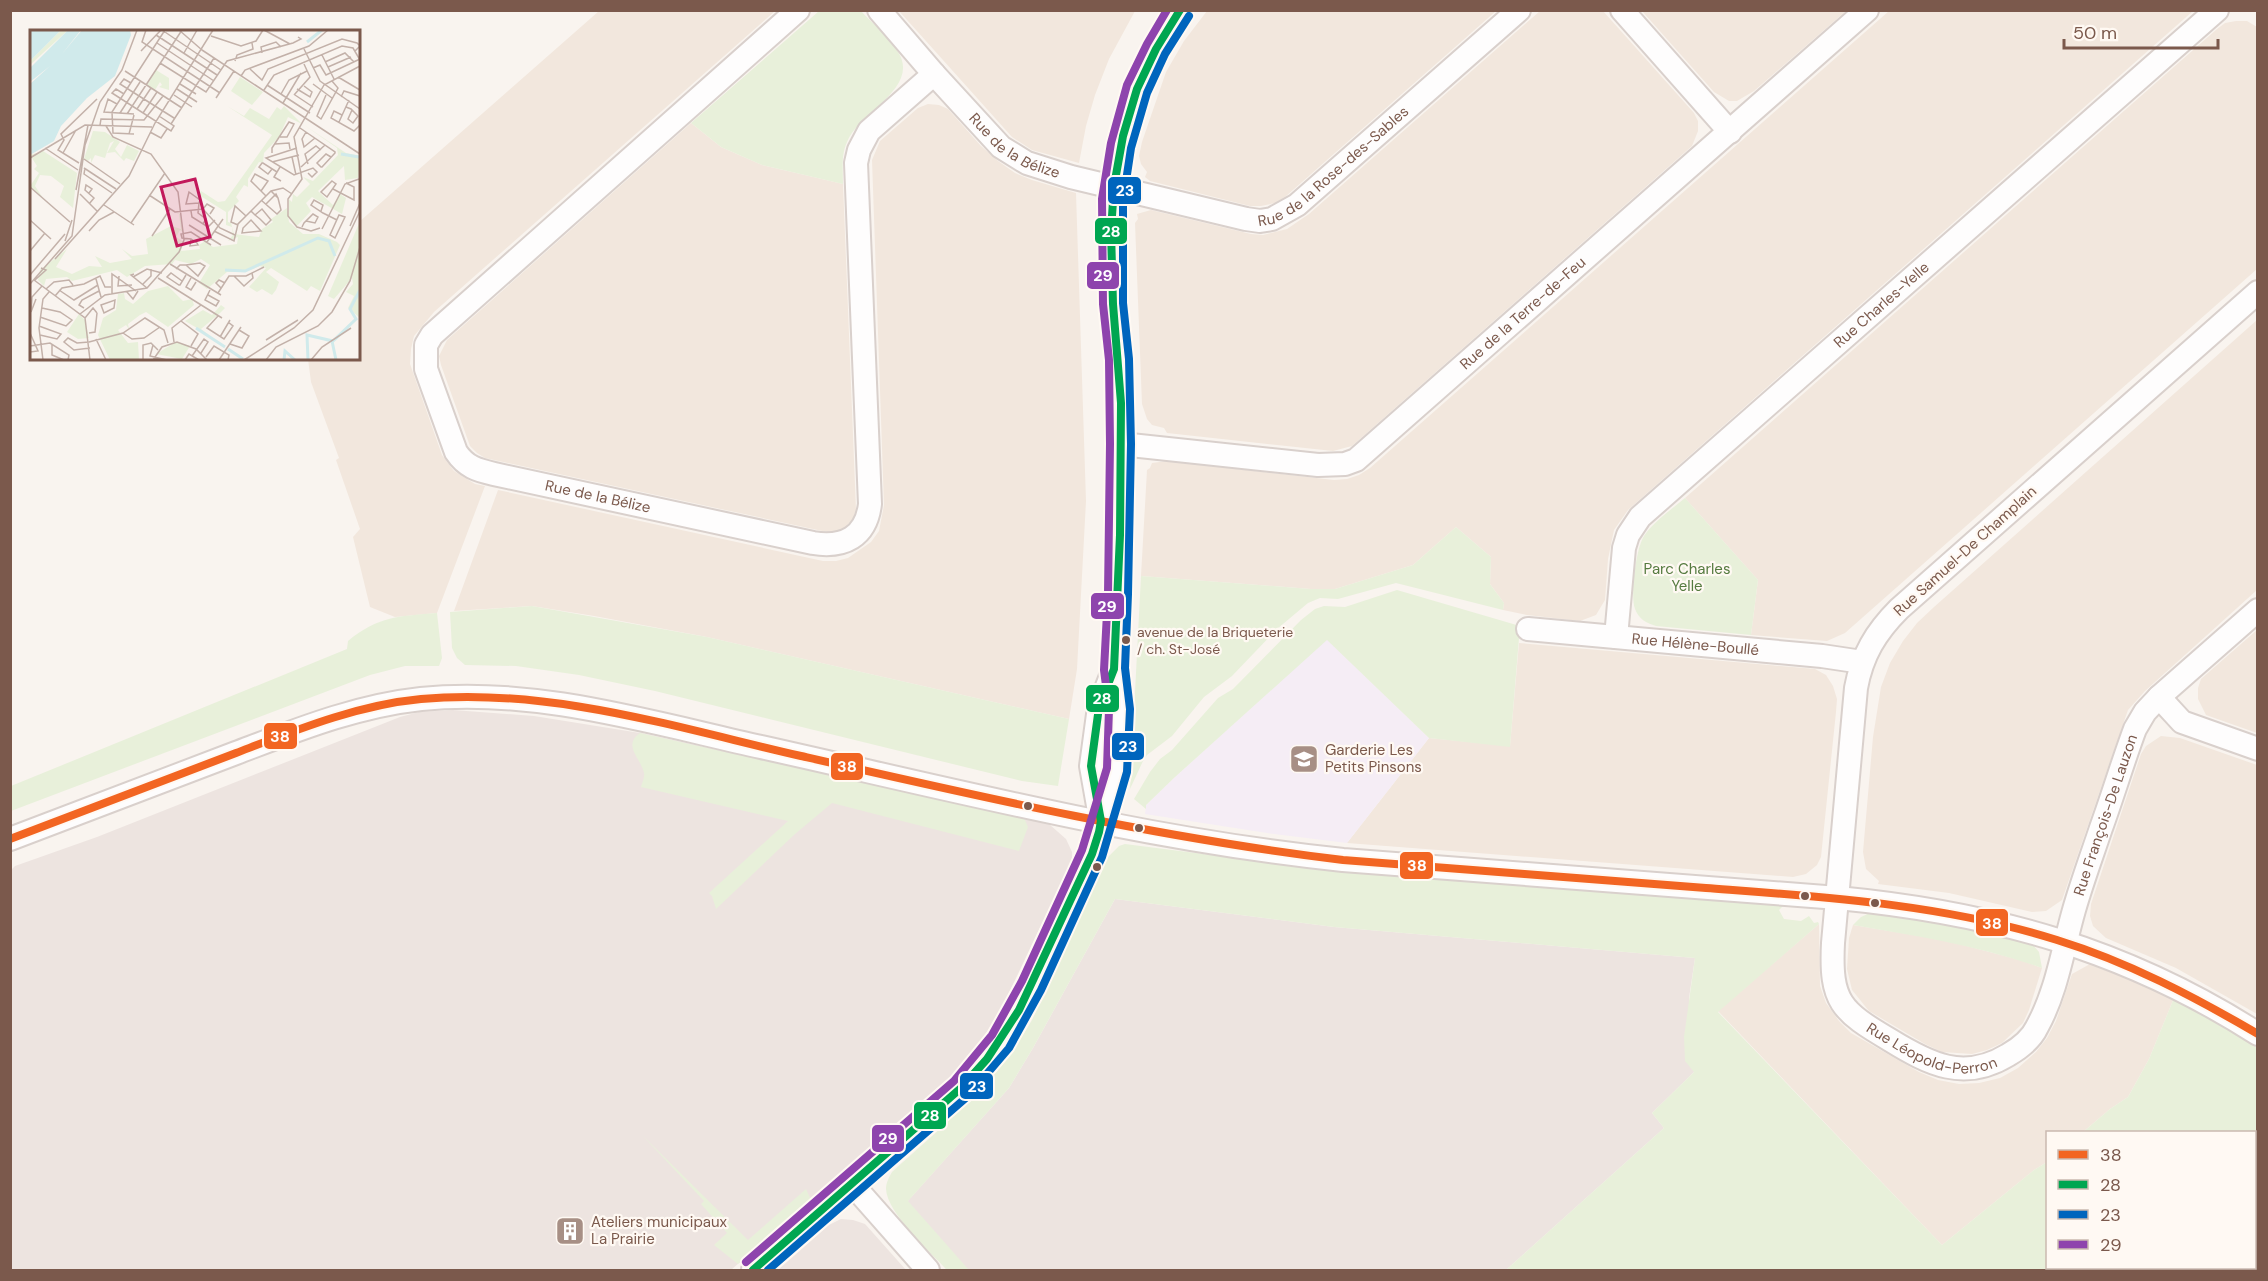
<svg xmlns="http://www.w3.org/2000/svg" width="2268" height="1281" font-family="'DM Sans',sans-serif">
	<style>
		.residential { fill: #f2e7dd }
		.industrial { fill: #ede4e0 }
		.education { fill: #f5edf5 }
		.green { fill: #e8f0da }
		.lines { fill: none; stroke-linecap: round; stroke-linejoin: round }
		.minor-casing { stroke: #d9d0cc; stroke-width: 26 }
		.minor { stroke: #fefdfd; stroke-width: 22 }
		.bus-1-casing { stroke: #fff9f3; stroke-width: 12 }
		.bus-2-casing { stroke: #fff9f3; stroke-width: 12 }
		.bus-3-casing { stroke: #fff9f3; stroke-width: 12 }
		.bus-4-casing { stroke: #fff9f3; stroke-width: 12 }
		.bus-1 { stroke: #f26522; stroke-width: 8 }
		.bus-2 { stroke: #00a651; stroke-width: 8 }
		.bus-3 { stroke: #0065bd; stroke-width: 8 }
		.bus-4 { stroke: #8e44ad; stroke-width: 8 }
		.bus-dot { fill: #7b594c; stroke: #fff9f3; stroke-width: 2 }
		.labels { text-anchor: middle; stroke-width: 4.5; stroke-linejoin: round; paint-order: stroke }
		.bus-label { font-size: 14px; fill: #7b594c; stroke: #fff9f3; text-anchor: start }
		.street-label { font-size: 15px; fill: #7b594c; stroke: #fff9f3 }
		.park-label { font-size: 15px; fill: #567b40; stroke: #fff9f3 }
		.poi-label { font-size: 15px; fill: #7b594c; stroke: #fff9f3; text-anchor: start }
		.inset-river { fill: none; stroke: #d0eaeb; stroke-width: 3 }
		.inset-road { fill: none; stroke: #c3b1a9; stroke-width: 1.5 }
		.view { fill: #c2185b; fill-opacity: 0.15; stroke: #c2185b; stroke-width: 3 }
		.inset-edge { fill: none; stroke: #7b594c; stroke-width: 3 }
		.line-badge { stroke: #fff9f3; stroke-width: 2 }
		.badge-label { font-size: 16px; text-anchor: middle; font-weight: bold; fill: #fff }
	</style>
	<rect width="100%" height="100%" fill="#f9f4ef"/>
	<g class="residential">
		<polygon points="599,11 775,11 434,312 414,336 411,349 410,364 442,455 454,471 475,484 485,486 437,613 395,617 370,607 353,537 360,529 336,460 339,458 311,382 308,359 358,358 359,222"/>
		<polygon points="899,11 1135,11 1109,59 1095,95 1086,126 1079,163 1032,150 1012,137"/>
		<polygon points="1207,11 1207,10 1496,11 1285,197 1275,203 1261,206 1250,206 1150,181 1145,177 1147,172 1141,164 1139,156 1142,142 1166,72 1184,41"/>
		<polygon points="1540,11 1603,11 1694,113 1698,121 1698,131 1692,146 1352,446 1333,451 1167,433 1164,428 1152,425 1147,419 1142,404 1135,223 1138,219 1137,214 1151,210 1251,234 1263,235 1287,229 1309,214"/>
		<polygon points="1642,11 1846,11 1754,91 1737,101 1729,101 1714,92"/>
		<polygon points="1889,11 2193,11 1628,510 1614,530 1608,559 1605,600 1596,615 1580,621 1527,615 1503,610 1504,603 1490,584 1491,557 1456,527 1413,565 1335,589 1311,589 1141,576 1147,470 1150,468 1152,463 1167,461 1334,480 1347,479 1359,475 1370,468"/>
		<polygon points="2236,21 2247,21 2257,27 2257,269 1845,633 1827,641 1751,635 1758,580 1685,498 2217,29 2225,23"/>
		<polygon points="928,104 939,105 948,109 981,146 998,161 1015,173 1032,180 1076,193 1086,501 1077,669 1069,719 707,637 594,616 532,606 454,611 498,490 823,561 836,561 848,558 871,542 879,531 884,505 872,160 880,141 918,108"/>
		<polygon points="691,123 721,147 762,165 843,184 856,510 853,519 846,527 835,532 827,532 485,458 477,453 470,446 441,365 439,356 447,340"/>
		<polygon points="2257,320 2257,590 2145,691 2128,710 2062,900 2046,911 2032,912 1949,893 1878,884 1879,881 1866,869 1863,852 1873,737 1881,687 1890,663 1903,641 1917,623 1934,607"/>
		<polygon points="2257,630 2257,733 2206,715 2198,699 2198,688 2201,679"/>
		<polygon points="1519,643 1815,669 1826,675 1833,686 1837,699 1836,712 1821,857 1817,865 1806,874 1793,877 1347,843 1429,738 1510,746"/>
		<polygon points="2161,736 2180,738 2257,765 2257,1014 2176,968 2106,938 2093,926 2090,916 2091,904 2141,754 2146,746"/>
		<polygon points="1819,924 1820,986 1826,1003 1839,1021 1851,1033 1919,1072 1938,1080 1959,1084 1979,1083 2000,1078 2018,1068 2036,1052 2047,1038 2056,1021 2072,974 2090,964 2097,964 2174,998 2149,1059 2128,1097 2110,1109 2083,1132 2048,1132 2047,1162 2034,1170 1942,1245 1718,1011"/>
		<polygon points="1853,925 1944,940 2020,960 2042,968 2029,1010 2023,1023 2002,1043 1987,1050 1972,1054 1942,1052 1925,1044 1869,1011 1852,990 1847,969 1849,938"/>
	</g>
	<g class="industrial">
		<polygon points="453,710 534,716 640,733 1049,824 1066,839 1072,852 1072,860 998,1016 972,1053 951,1076 731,1270 11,1270 10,871 15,866 97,837 400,717 419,712"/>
		<polygon points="1115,899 1334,927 1695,958 1689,998 1694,1072 1652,1113 1664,1128 1506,1270 947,1270 897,1213 1009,1088 1033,1048"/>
		<polygon points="841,1219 853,1220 865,1224 906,1270 778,1270 829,1225"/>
	</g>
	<polygon class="education" points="1327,639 1429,738 1347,843 1267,833 1145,814 1146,805 1175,777"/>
	<g class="green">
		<path d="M819,11H861C873,24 889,37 898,52C921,88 859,112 847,142C841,155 843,170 843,184L762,165L721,147L691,123Z"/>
		<path d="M1685,498L1758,580L1751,635L1656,626C1646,623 1639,619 1635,609C1630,596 1636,548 1644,536C1654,521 1671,510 1685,498Z"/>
		<polygon points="1456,527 1491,557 1490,584 1504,603 1503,610 1396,583 1338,599 1320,598 1308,603 1277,629 1232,676 1204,697 1172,736 1147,755 1143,761 1130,789 1141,576 1311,589 1335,589 1413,565"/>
		<polygon points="1397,590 1520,626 1510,747 1429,738 1327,640 1175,777 1146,805 1146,809 1134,799 1150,772 1160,759 1172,750 1218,698 1233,689 1301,620 1315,609 1324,606 1345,607"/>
		<polygon points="532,606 707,637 1069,719 1058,786 1022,781 655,691 579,675 516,666 465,665 457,658 452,648 450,612"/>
		<path d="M437,613L442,658L439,666H405L370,675L11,811V786L347,649L348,641C378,616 400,616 437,613Z"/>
		<path d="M640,733L1024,818L1028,827L1019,851L832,803L795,834L716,909L712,896L709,893L788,821L641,787C642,783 645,777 644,773C641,758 622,746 640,733Z"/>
		<path d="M1125,844L1344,872L1767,904L1783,906L1779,910L1784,919L1801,921L1809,916L1814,923L1818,922L1819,924L1718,1012L1942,1245L2034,1170L2047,1162L2048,1268H2254V1132H2083L2110,1109L2128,1097L2149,1059L2174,998L2235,1032L2257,1048V1270H1506L1664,1128L1652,1113L1694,1072L1685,1061L1684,1037L1695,958L1334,927L1115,899L1033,1048L1009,1088L908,1201L969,1270H947C931,1253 887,1213 886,1189C886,1183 889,1177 892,1172C944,1125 997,1082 1032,1020L1108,857L1119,846Z"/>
		<path d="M1872,912L1949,922L2033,945L2039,952L2042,968C1981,946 1917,936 1853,925L1861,917Z"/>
		<polygon points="642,1135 748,1240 806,1189 811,1200 738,1264 714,1245 727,1233 701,1204 704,1201"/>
	</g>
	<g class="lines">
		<g class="minor-casing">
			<g id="minor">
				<path id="s1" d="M798,10L432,335L426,345V369L456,452C466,467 477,470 494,474L813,543C844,548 866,537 870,504L856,163L859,150L869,131L934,74L879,10"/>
				<polyline points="1622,10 1730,132"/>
				<path id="s2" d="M934,74L1001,147L1027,163L1071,177L1246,219L1260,221L1272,219L1297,205L1519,10"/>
				<path id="s3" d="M2258,292L1899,609C1876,632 1862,655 1856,688L1833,943C1830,1002 1841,1011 1890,1040C1929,1064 1964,1082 2008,1055C2020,1048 2031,1040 2037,1027C2057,991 2063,948 2074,910C2082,882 2092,855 2101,828C2113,795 2123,761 2135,729L2145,712L2159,697L2258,610"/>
				<path id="s4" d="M1121,444L1318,465L1345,464L1356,460L1867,10"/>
				<path id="s5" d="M1528,629L1822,656L1862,662"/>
				<path id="s6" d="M1616,637L1624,548L1628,535L1640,517L2217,10"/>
				<polyline points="2159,697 2182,722 2258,749"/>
				<polyline points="1100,817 1091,766 1099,707 1113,671"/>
				<path d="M10,839C86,810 161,781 236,753C297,730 356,706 421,699C534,687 652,723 761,747C954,790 1147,840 1343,860L1838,898C1994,913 2125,949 2258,1034"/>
				<polyline points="852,1184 928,1270"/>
				<polyline points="753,1270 961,1088 1001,1041 1031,986 1092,854 1117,770 1120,708 1114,669 1118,594 1121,444 1119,359 1113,304 1112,200 1121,146 1137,89 1156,49 1180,10"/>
			</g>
		</g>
		<use href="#minor" class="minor"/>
		<g class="bus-1-casing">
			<path id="bus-1" d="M10,839C86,810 161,781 236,753C296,730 357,705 421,699C549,687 678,728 801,756C981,797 1160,838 1343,860C1464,869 1585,879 1706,888C1824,897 1943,904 2057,940C2128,962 2193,996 2258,1034"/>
		</g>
		<g class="bus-2-casing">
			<polyline id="bus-2" points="753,1270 961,1088 987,1059 1019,1010 1092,854 1099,832 1101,821 1091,766 1099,707 1114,669 1120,535 1121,403 1113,304 1111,231 1114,186 1123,136 1137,89 1156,49 1180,10"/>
		</g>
		<g class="bus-3-casing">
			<polyline id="bus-3" points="768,1270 968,1096 1009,1048 1041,990 1102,857 1127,772 1130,709 1125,668 1128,594 1131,444 1129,359 1123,303 1123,201 1131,148 1147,93 1165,54 1189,16"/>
		</g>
		<g class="bus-4-casing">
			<polyline id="bus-4" points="746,1262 954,1081 992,1035 1022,981 1082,850 1107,768 1109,709 1104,670 1108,594 1110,444 1109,360 1103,304 1102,199 1111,143 1127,85 1147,44 1167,10"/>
		</g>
		<use href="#bus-1" class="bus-1"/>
		<use href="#bus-2" class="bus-2"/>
		<use href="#bus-3" class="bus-3"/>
		<use href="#bus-4" class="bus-4"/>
	</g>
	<defs>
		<g id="school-square" transform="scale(1.5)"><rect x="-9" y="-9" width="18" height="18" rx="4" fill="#a78f85" stroke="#fff9f3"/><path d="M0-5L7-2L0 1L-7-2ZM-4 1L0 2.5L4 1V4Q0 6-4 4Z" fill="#fff"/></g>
		<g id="building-square" transform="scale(1.5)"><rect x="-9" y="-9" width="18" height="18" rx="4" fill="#a78f85" stroke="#fff9f3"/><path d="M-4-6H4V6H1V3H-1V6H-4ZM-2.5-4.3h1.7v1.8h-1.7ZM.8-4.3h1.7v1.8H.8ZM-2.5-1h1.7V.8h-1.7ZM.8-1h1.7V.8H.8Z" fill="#fff"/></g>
	</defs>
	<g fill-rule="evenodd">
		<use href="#school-square" x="1304" y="759"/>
		<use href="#building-square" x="570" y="1231"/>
	</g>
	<g class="bus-dot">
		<circle cx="1126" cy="640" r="5"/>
		<circle cx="1028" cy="806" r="5"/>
		<circle cx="1139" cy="828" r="5"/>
		<circle cx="1097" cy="867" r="5"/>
		<circle cx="1805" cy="896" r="5"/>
		<circle cx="1875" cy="903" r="5"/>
	</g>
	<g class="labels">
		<g class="bus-label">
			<text x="1137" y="637">avenue de la Briqueterie<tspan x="1137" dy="17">/ ch. St-José</tspan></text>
		</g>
		<g class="street-label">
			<text dy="5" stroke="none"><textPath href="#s2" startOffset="110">Rue de la Bélize</textPath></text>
			<text dy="5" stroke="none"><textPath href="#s2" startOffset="462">Rue de la Rose-des-Sables</textPath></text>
			<text dy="5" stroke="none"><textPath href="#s6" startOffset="446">Rue Charles-Yelle</textPath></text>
			<text dy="5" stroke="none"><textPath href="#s4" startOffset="459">Rue de la Terre-de-Feu</textPath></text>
			<text dy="5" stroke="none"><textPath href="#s1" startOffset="765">Rue de la Bélize</textPath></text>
			<text transform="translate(1965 551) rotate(-42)" y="5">Rue Samuel-De Champlain</text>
			<text dy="5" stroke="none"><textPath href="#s5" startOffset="168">Rue Hélène-Boullé</textPath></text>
			<text dy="5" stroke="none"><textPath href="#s3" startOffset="1340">Rue François-De Lauzon</textPath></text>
			<text dy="5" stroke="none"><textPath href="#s3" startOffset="993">Rue Léopold-Perron</textPath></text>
		</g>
		<g class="park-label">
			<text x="1687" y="574">Parc Charles<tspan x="1687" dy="17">Yelle</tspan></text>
		</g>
		<g class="poi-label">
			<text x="1325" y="755">Garderie Les<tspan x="1325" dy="17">Petits Pinsons</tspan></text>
			<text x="591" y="1227">Ateliers municipaux<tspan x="591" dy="17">La Prairie</tspan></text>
		</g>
	</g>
	<g transform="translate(30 30)">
		<rect width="330" height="330" fill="#f9f4ef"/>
		<path d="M31,0H38L0,35V31ZM126,40L139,48V60L129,57L132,55L130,52L125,60L117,55ZM210,47L233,62L222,75L201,61ZM197,76L214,86L220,78L239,89L247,77L251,80L254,76L272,94L258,87L249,107L234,123L233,133L229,132L218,149V157L214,155L206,167L209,171L198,182V192L201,193L204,204L229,207L232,199L243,192L241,189L257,178L259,192L273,204H289L307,212L310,215L290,261L281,256L277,261L241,238L236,242L249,252L246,260L242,265L232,259L227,262L219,257L236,238L230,236L215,242H197L177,259L169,253L180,235L171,229L161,234L145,230L142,234L115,236L97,247L87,240L42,251L37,247L16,249L14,256L8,250L10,240L37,219L26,237L42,244L59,236L72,237L65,226L80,233L102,229L92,219L102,226L118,224L116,209L141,196L151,199L149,184L144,182L140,180L150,184L153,202L150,200L146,207L154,212L151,221L170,219L169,215L175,211L183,217L207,214L208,207L198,211L203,205L202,197L196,195V182L169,165L171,161L188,172L195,171L242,105ZM274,95L316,123L330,126V131L328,148L315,150L314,136L288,161L303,175L310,164L316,168L312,184L282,167L276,173L281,181L267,196L259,187V169L262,172L263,164L267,167L280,154L273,147L283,151L308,125L307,118ZM63,101L75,102L90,112L85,119L91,127L97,115L109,121L104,131L96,128L94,131L85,122L77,123L84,111L80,113L75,128L65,125L61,133V128L58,131L54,129ZM13,121L47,143L43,178L30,167L34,156L21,146L10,145L5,156L13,168L0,156L9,143L4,139L7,136L0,125ZM330,191V288L318,278L324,266L316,262L323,254L322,248L304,269L298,266ZM138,256L153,271L162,269L164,275L138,297L116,282L110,285L98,294L99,299L96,295L88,300L98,313L108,312L109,330H80L68,305L73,288L86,280L88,264L94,263L95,269L103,274L118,261ZM191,275L195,278L190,283L171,299L179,305L155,291L173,280L182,285ZM49,284L55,290L59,308L48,309L37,302ZM146,312L160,316L152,329L126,324Z" fill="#e8f0da"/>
		<path d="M0,0H31L0,31ZM38,0H51L32,24L52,0H100L101,5L85,46L57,68L31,96L24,111L0,125V54L20,36L0,52V38Z" fill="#d0eaeb"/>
		<path class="inset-river" d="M277,12L292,0M311,124L329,127M195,240L215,241L288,208L299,211L305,226M166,298L195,317M302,311L306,330M198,319L213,329M254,330L255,321L265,330M278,330L277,305L303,311L326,289L320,279L330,260"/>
		<path class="inset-road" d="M116,0L112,12L190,63M132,0L191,40M149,0L172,20M234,0L260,14M126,5L187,45M181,6L211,16L226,11L233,0M127,13L184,51M274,19L290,51L330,79M172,20L330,124M111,21L131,0M154,23L167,0M232,23L231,17L246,12L251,17M292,25L304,49M205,31L207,25L223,19L222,13M295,32L315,23L324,32M130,33L176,62L197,31L263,13L271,9L268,7M298,37L321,27M283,38L290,35L296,45L330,29M220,39L232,50L238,39L312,9L327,13L330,16L325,21M95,41L152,78M211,46L215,40L279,16L298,0M308,47L330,60M101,53L94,49L90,54L144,88M150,54L166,64M283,54L302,68M237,55L280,83M147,59L167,72M267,59L280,67L282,62L274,56M234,60L244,45L312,16L323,18L330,30M94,64L86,59L82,63L141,101L144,96L129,86M251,64L259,50L277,41M144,65L162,77M264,65L280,47L274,34M265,65L283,77M296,65L287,86L291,89L308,58L302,51M311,67L314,61L330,66M186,68L204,41M253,73L271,43M87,74L78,69L74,82L104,84M316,77L321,79L328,86L323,93L318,89L322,80M107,79L121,58M90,83L110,52M113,83L127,62M97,84L152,0M312,85L304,81L301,88L324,101L330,95M309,92L319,70M141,94L184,28M70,95L71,89L114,90L133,66M270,98L305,122V123L292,137H291L287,133L296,124L301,127M120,102L131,108L137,99M276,102L272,109L274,117L285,108M99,104L104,85M104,104L83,103L82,82L135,0M245,114L259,113L260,119M15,118L48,140M267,118L236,128L264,145L283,138L287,142L282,147L278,143M33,123L46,100M242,123V118L259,92L264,94L257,107H250M262,127L266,145M0,128L55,95L122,97M54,129L90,154M242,132L269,125M49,133L28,120L34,110L31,104L67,69M278,134L275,124L286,116L291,120M250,137L244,147L251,151M271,137L295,115M54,138L86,159M55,138L54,144L82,163M242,139L238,144L229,137L232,133H233L247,142M302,151L306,154L297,167L291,162ZM0,157L40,192M303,159L324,170V157L316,153M46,160L58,95M231,161L238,151L225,144L221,151L236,166M159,162L170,170L169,173L156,174ZM59,163L62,159L56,155L55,160L64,168L59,174M50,164L68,182M119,165L145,182L173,179L190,198L205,205M231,170L247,184L251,180L248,168L241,161M169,173L168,183L176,189L173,194M236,174L246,164L248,168M74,175L104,195M173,179L177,174L184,178L180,184M161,181L162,187L178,197L185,190M221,181L225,185L230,189L236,195L241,190L232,179L225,185M291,181L293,175L284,170L281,175L293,183L307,190M309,185L315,187L305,208L300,205ZM0,190L21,209M221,190L231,201L212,203L213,198ZM101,193L135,143M159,195L191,215M208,195L201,192L205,176L216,186M320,196L330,173M272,197L274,193L283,184L288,187L285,193L276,191M290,198L281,201L267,197L258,186V169L272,149L264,107L294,55L330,36M292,199L315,154L329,149M59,201L69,190L84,182M184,201L204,211L208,194L241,161L253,158L262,164M122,206L140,179M161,209L160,216L168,215L167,213L161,209L152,208L151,204L161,202L181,215M35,211L42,190M177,212L193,189M0,221L15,203M25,229L99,146L125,93L183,0M140,234L191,265M146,239L150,235H156L170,233L175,236L168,246L156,235M104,244L101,245L117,258M0,245L35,204M89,246L88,256L102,255M204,246L214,256L223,248L222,243M103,247L117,239L132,243M128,248L192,288M161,248L156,257L161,260L166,252M66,249L71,267M4,250L55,288L60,330M5,250L16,240L11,238M152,251L141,243L137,247L149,255H150L156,245M0,254L42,206L55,115L70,72L92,40L107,0M113,254L121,246V239M191,258L186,253L189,250L195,253M16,259L24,252L39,250L43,255M29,260L44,270L68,255M97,262L103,269L108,261M188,263L199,246H216L234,237M82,264V244L106,261M178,265L189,271L186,276L175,270L180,260M25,266L32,258L54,254L70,246L75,257H81M6,269L1,282L2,267L12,256M85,270L84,278L74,283L71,275ZM54,278L49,275L52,270L69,261M50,284L75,265L117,258L149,222L154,210L148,162L121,124L83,107L76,96M188,286L177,298L194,309L203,296L198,292M10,287L36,296L42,290L30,282L12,278M55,288L63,278L67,283M151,291L168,304L161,316M9,296L31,304L27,309L10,305M0,303L8,321L0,322M59,303L65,302L67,283M93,303L102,309L114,308L130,297M190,307L200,290M66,309L76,330M236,310L268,290M144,312L142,298L171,275M200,314L212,318L219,306L209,300M22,315V325L34,330M123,315L120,326L137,330M0,316L20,313L39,325L38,330M60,318L44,320L34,312L38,308L47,313L59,312L93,303L115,288L134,300L138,313M162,326L174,309L178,312L171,323M176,327L184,316L199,325L198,330M13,330L9,298L13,269L19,262M113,330V315L121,313L128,320M123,330L132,317L147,312L166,319L177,330M155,330L159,324L169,330M189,330L211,297M214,330L264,298L283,280L330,181M236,330L246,317L288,296L302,282L320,251L330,217M281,330L292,317L321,298"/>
		<path class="view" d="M165,149L180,207L147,216L131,157Z"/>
		<rect width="330" height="330" class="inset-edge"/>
	</g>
	<g class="line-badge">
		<rect x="1107" y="176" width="35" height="29" rx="6" fill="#0065bd"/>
		<rect x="1094" y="217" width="34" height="28" rx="6" fill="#00a651"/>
		<rect x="1086" y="261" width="34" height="29" rx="6" fill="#8e44ad"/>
		<rect x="1090" y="592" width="35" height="28" rx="6" fill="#8e44ad"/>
		<rect x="1085" y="684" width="35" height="29" rx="6" fill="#00a651"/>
		<rect x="263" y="722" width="35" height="28" rx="6" fill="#f26522"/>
		<rect x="1111" y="732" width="34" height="29" rx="6" fill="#0065bd"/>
		<rect x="830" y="752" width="34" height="29" rx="6" fill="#f26522"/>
		<rect x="1399" y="851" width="35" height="29" rx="6" fill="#f26522"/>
		<rect x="1975" y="908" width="34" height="29" rx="6" fill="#f26522"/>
		<rect x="959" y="1072" width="35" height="28" rx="6" fill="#0065bd"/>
		<rect x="913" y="1101" width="34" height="29" rx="6" fill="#00a651"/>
		<rect x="871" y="1124" width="34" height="29" rx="6" fill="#8e44ad"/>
	</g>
	<g class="badge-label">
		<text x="1125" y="196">23</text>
		<text x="1111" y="237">28</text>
		<text x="1103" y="281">29</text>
		<text x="1107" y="612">29</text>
		<text x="1102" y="704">28</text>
		<text x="280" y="742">38</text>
		<text x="1128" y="752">23</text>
		<text x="847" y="772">38</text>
		<text x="1417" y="871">38</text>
		<text x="1992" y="929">38</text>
		<text x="977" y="1092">23</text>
		<text x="930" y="1121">28</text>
		<text x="888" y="1144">29</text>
	</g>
	<rect width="2268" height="1281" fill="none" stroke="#7b594c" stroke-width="24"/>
	<rect x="2046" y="1131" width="210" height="138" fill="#fff9f3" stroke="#cab9b0" stroke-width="1.5"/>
	<rect x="2058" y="1150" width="30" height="9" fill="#f26522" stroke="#cab9b0" stroke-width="1.5"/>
	<text x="2100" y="1161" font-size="18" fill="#7b594c">38</text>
	<rect x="2058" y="1180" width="30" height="9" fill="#00a651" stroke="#cab9b0" stroke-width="1.5"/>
	<text x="2100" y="1191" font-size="18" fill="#7b594c">28</text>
	<rect x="2058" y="1210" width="30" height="9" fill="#0065bd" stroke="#cab9b0" stroke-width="1.5"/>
	<text x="2100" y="1221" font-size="18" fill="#7b594c">23</text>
	<rect x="2058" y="1240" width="30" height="9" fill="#8e44ad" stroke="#cab9b0" stroke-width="1.5"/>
	<text x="2100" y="1251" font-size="18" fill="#7b594c">29</text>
	<path d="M2064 39v9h154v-9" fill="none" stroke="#7b594c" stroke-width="3"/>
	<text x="2073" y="39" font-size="18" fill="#7b594c" stroke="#fff9f3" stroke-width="4.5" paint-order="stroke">50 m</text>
</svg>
